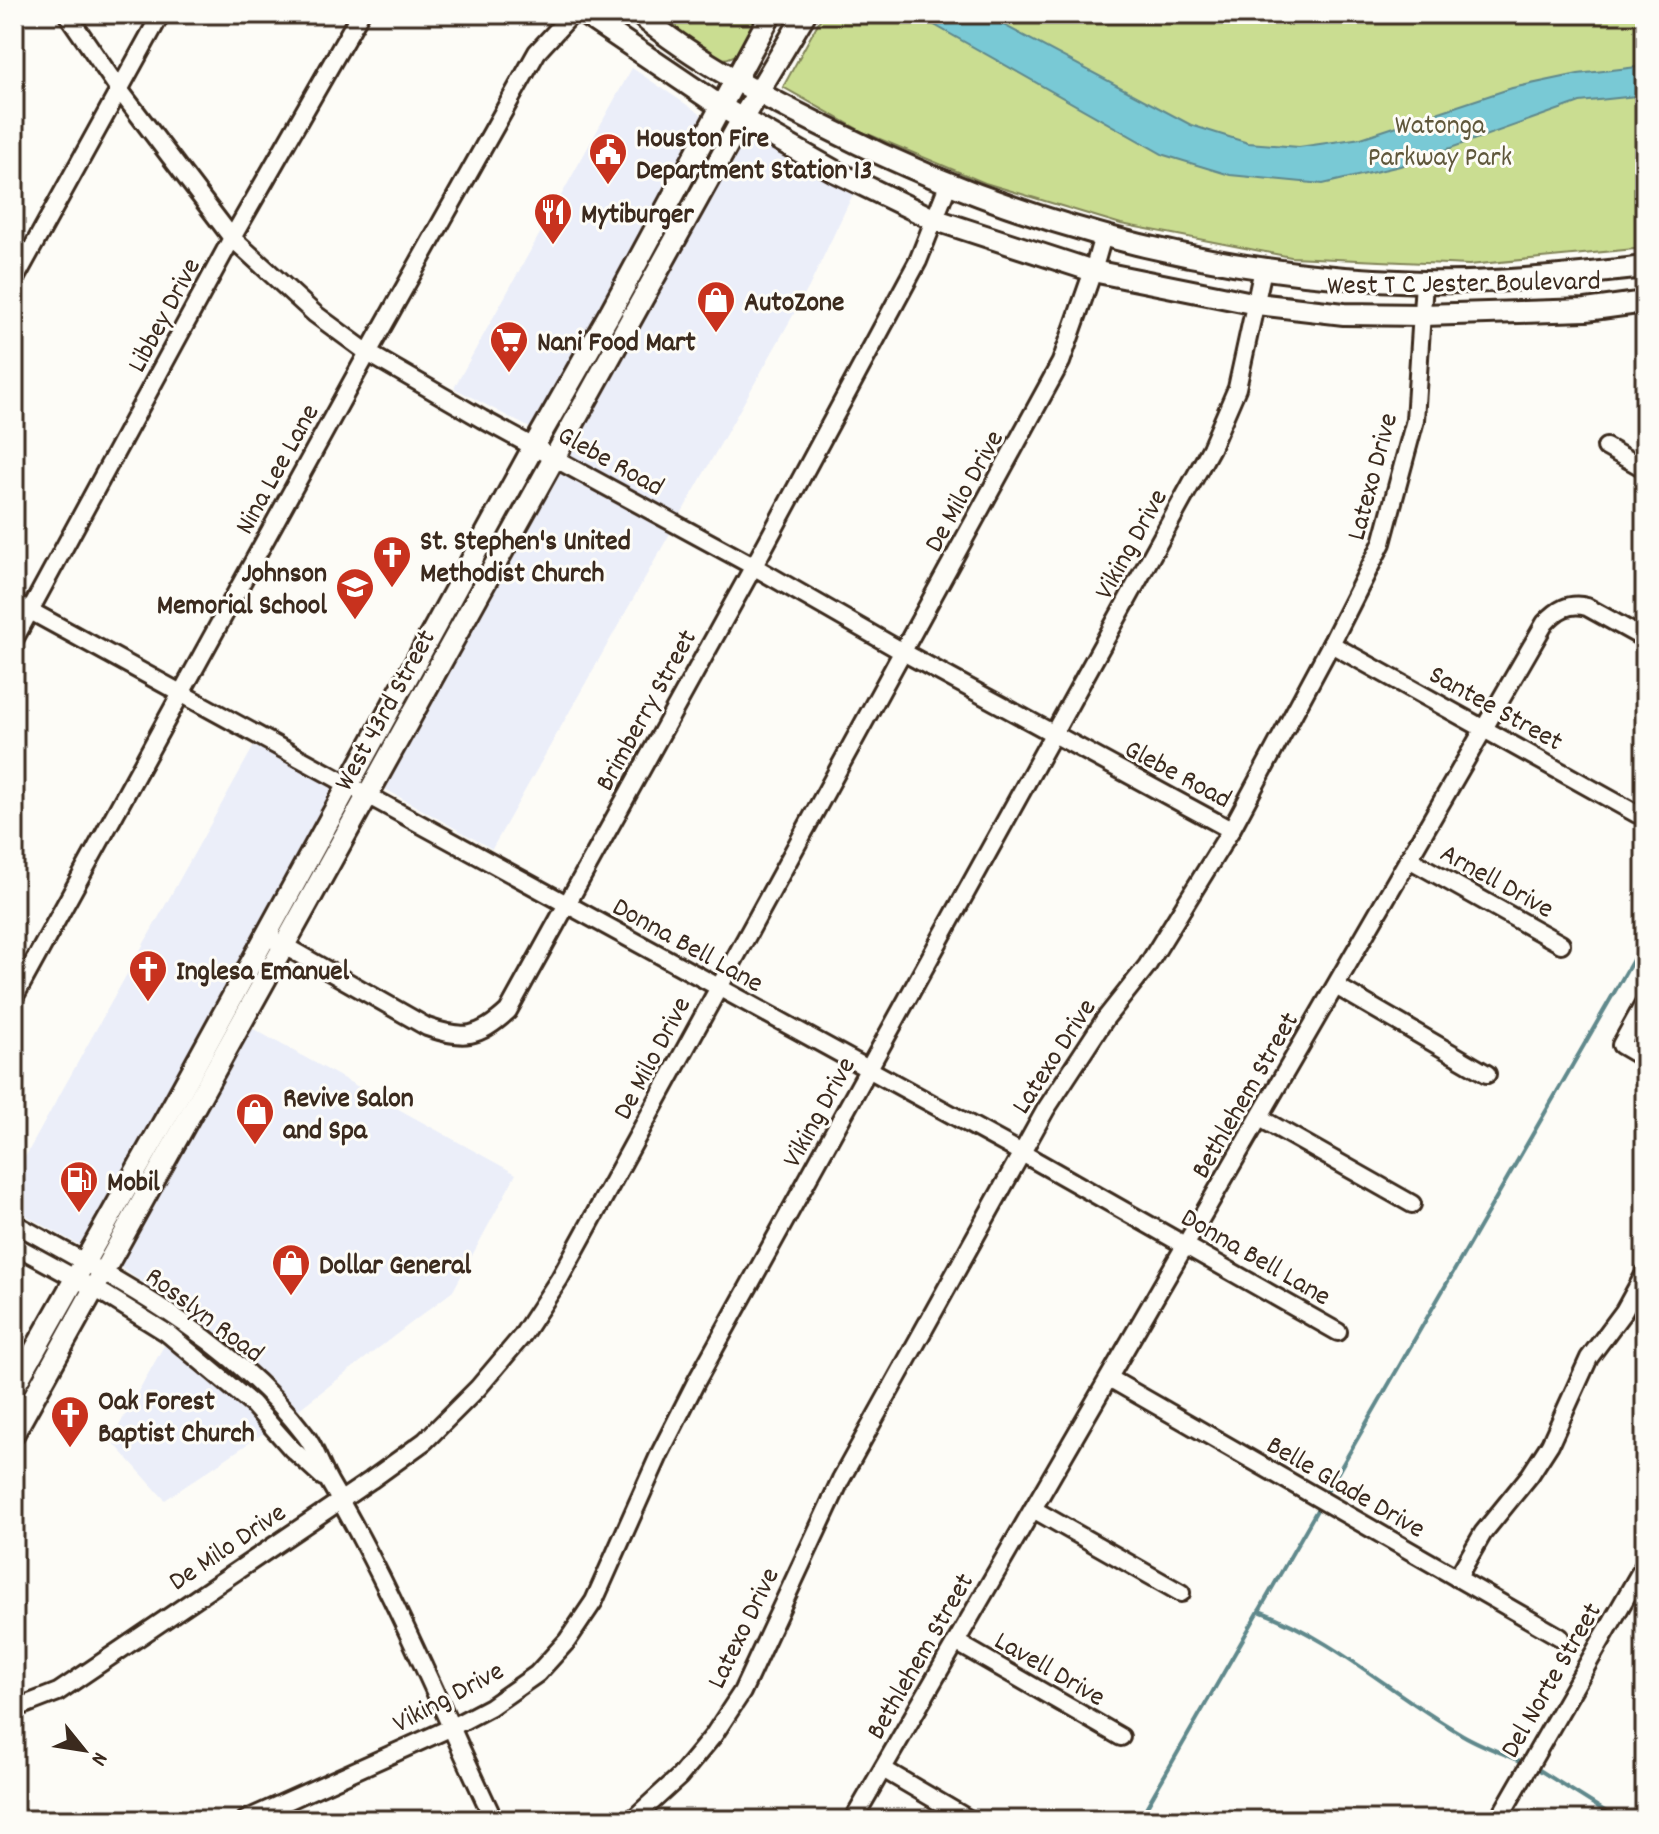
<svg xmlns="http://www.w3.org/2000/svg" width="1659" height="1834" font-family="Dekko,sans-serif">
	<style>
		.built { fill: #ebeef9 }
		.green { fill: #cadd91; stroke: #828458; stroke-width: 2 }
		.water { fill: #79c9d5; stroke: #60898c; stroke-width: 2 }
		.lines { fill: none; stroke-linecap: round; stroke-linejoin: round }
		.stream { stroke: #60898c; stroke-width: 4 }
		.minor-casing { stroke: #3b2a1e; stroke-width: 22 }
		.major-casing { stroke: #3b2a1e; stroke-width: 26 }
		.minor { stroke: #fdfcf7; stroke-width: 16 }
		.major { stroke: #fdfcf7; stroke-width: 20 }
		.labels { text-anchor: middle; stroke-width: 6; stroke-linejoin: round; paint-order: stroke }
		.park-label { font-size: 28px; fill: #5f573b; stroke: #fdfcf7 }
		.poi-label { font-size: 28px; font-weight: bold; fill: #3b2a1e; stroke: #fdfcf7; text-anchor: start }
		.street-label { font-size: 28px; fill: #3b2a1e; stroke: #fdfcf7 }
	</style>
	<rect width="100%" height="100%" fill="#fdfcf7"/>
	<filter id="ink" filterUnits="userSpaceOnUse"><feTurbulence type="fractalNoise" baseFrequency=".0125" numOctaves="2"/><feDisplacementMap in="SourceGraphic" scale="16" xChannelSelector="R" yChannelSelector="G"/><feConvolveMatrix kernelMatrix="1 2 1 2 8 2 1 2 1" color-interpolation-filters="sRGB"/></filter>
	<g filter="url(#ink)">
		<g class="built">
			<polygon points="632,68 702,115 854,192 809,287 492,849 385,789 572,450 454,388"/>
			<polygon points="255,744 333,788 214,1007 516,1174 453,1291 299,1409 165,1500 111,1440 184,1310 121,1268 14,1209 14,1177"/>
		</g>
		<g class="green">
			<path d="M652,14H762C752,33 745,59 721,59Z"/>
			<polygon points="823,14 1645,14 1645,248 1469,265 1291,257 1121,224 985,183 863,132 783,87"/>
		</g>
		<polygon class="water" points="915,14 983,14 1191,125 1248,143 1299,147 1361,138 1512,88 1578,74 1637,67 1645,66 1645,95 1580,102 1400,166 1323,184 1230,175 1164,155"/>
		<g class="lines">
			<g class="stream">
				<polyline points="1325,1495 1645,939"/>
				<path d="M1259,1611C1335,1639 1389,1692 1458,1732C1478,1745 1503,1753 1525,1763"/>
				<polyline points="1533,1766 1619,1820"/>
				<polyline points="1139,1820 1321,1503"/>
			</g>
			<g class="minor-casing">
				<g id="minor">
					<polyline points="67,14 118,88 232,238 315,314 368,353 482,419 753,566 903,652 1231,830"/>
					<polyline points="14,281 161,14"/>
					<polyline points="1606,447 1645,469"/>
					<polyline points="14,602 1022,1153 1338,1332"/>
					<polyline points="14,640 232,238 360,14"/>
					<polyline points="1331,644 1637,814"/>
					<polyline points="1409,859 1561,944"/>
					<path d="M274,940L427,1027C464,1040 479,1038 508,1011L761,553L918,261L948,185"/>
					<polyline points="1336,986 1487,1074"/>
					<polyline points="14,998 360,367 537,52 572,14"/>
					<polyline points="1645,1002 1621,1045 1645,1059"/>
					<polyline points="1260,1118 1412,1204"/>
					<path d="M14,1223C118,1281 231,1337 305,1435C316,1449 321,1468 330,1483C394,1591 440,1707 494,1820"/>
					<polyline points="14,1245 106,1295 167,1333 252,1404 291,1448 323,1477"/>
					<polyline points="1109,1378 1560,1637"/>
					<polyline points="1033,1509 1181,1593"/>
					<polyline points="1457,1578 1483,1533 1530,1475 1550,1444 1589,1358 1624,1311 1645,1273"/>
					<polyline points="956,1642 1121,1737"/>
					<polyline points="14,1709 58,1692 371,1480 425,1441 478,1388 522,1336 560,1278 1061,362 1093,271 1103,236"/>
					<polyline points="883,1769 970,1820"/>
					<polyline points="245,1820 450,1728 490,1707 537,1674 567,1641 594,1601 660,1453 696,1382 1211,448 1237,388 1263,269"/>
					<polyline points="632,1820 679,1777 713,1736 742,1692 841,1479 1046,1109 1105,1019 1147,966 1231,830 1331,644 1382,543 1415,420 1424,282"/>
					<path d="M853,1820L1545,623C1557,610 1569,602 1587,607L1645,639"/>
					<polyline points="1498,1820 1645,1564"/>
				</g>
			</g>
			<g class="major-casing">
				<g id="major">
					<polyline points="584,14 723,108 836,172 933,219 1093,271 1257,304 1344,314 1423,315 1586,310 1645,302"/>
					<path d="M639,14C695,61 770,100 835,132C1020,225 1214,277 1422,282C1496,284 1571,275 1645,267"/>
					<polyline points="14,1387 175,1102 534,446 611,311 771,14"/>
					<polyline points="14,1433 742,119 805,14"/>
				</g>
			</g>
			<use href="#minor" class="minor"/>
			<use href="#major" class="major"/>
		</g>
	</g>
	<defs>
		<g id="civic-pin" transform="scale(2)"><path d="M0 17L-7.5 6A9.5 9.5 0 1 1 7.5 6Z" fill="#c8321e" stroke="#fdfcf7"/><path d="M-.6-6.5H3V-4.5H.6V-3L4-1V1h2V6H-6V1h2V-1L-.6-3ZM-1.2 2.5V6h2.4V2.5Z" fill="#fff"/></g>
		<g id="restaurant-pin" transform="scale(2)"><path d="M0 17L-7.5 6A9.5 9.5 0 1 1 7.5 6Z" fill="#c8321e" stroke="#fdfcf7"/><path d="M-5-6h1v4h1v-4h1v4h1v-4h1v5L-1.5 .5V6h-2V.5L-5-1ZM5-6V6H3V1.5H1.5Q1.5-4 5-6Z" fill="#fff"/></g>
		<g id="shop-pin" transform="scale(2)"><path d="M0 17L-7.5 6A9.5 9.5 0 1 1 7.5 6Z" fill="#c8321e" stroke="#fdfcf7"/><path d="M-5-2.5h2.3a2.7 3.5 0 0 1 5.4 0H5L5.5 6h-11ZM-1.5-2.5h3a1.5 2.3 0 0 0-3 0Z" fill="#fff"/></g>
		<g id="supermarket-pin" transform="scale(2)"><path d="M0 17L-7.5 6A9.5 9.5 0 1 1 7.5 6Z" fill="#c8321e" stroke="#fdfcf7"/><path d="M-6-5.5h2.5l.6 2H6L4.5 2H-2.5L-4.4-4H-6ZM-1.5 3.2a1.3 1.3 0 1 0 .1 0ZM3 3.2a1.3 1.3 0 1 0 .1 0Z" fill="#fff"/></g>
		<g id="church-pin" transform="scale(2)"><path d="M0 17L-7.5 6A9.5 9.5 0 1 1 7.5 6Z" fill="#c8321e" stroke="#fdfcf7"/><path d="M-1.2-6h2.4v3.5h3.3v2.4h-3.3V6h-2.4V-.1h-3.3v-2.4h3.3Z" fill="#fff"/></g>
		<g id="school-pin" transform="scale(2)"><path d="M0 17L-7.5 6A9.5 9.5 0 1 1 7.5 6Z" fill="#c8321e" stroke="#fdfcf7"/><path d="M0-5L7-2L0 1L-7-2ZM-4 1L0 2.5L4 1V4Q0 6-4 4Z" fill="#fff"/></g>
		<g id="fuel-pin" transform="scale(2)"><path d="M0 17L-7.5 6A9.5 9.5 0 1 1 7.5 6Z" fill="#c8321e" stroke="#fdfcf7"/><path d="M-5.5-6h7V0h2V4h1.3V-2.5L3-4.5l.8-.8L6-3V5H2.5V1h-1V6h-7ZM-4.2-4.7v3.2H.2V-4.7Z" fill="#fff"/></g>
	</defs>
	<g fill-rule="evenodd">
		<use href="#civic-pin" x="608" y="152"/>
		<use href="#restaurant-pin" x="553" y="212"/>
		<use href="#shop-pin" x="716" y="300"/>
		<use href="#supermarket-pin" x="509" y="340"/>
		<use href="#church-pin" x="392" y="555"/>
		<use href="#school-pin" x="355" y="587"/>
		<use href="#church-pin" x="148" y="969"/>
		<use href="#shop-pin" x="255" y="1112"/>
		<use href="#fuel-pin" x="79" y="1180"/>
		<use href="#shop-pin" x="291" y="1263"/>
		<use href="#church-pin" x="70" y="1415"/>
	</g>
	<g class="labels">
		<g class="park-label">
			<text x="1440" y="133">Watonga<tspan x="1440" dy="32">Parkway Park</tspan></text>
		</g>
		<g class="poi-label">
			<text x="636" y="146">Houston Fire<tspan x="636" dy="32">Department Station 13</tspan></text>
			<text x="581" y="222">Mytiburger</text>
			<text x="744" y="310">AutoZone</text>
			<text x="537" y="350">Nani Food Mart</text>
			<text x="420" y="549">St. Stephen's United<tspan x="420" dy="32">Methodist Church</tspan></text>
			<text x="327" y="581" text-anchor="end">Johnson<tspan x="327" dy="32">Memorial School</tspan></text>
			<text x="176" y="979">Inglesa Emanuel</text>
			<text x="283" y="1106">Revive Salon<tspan x="283" dy="32">and Spa</tspan></text>
			<text x="107" y="1190">Mobil</text>
			<text x="319" y="1273">Dollar General</text>
			<text x="98" y="1409">Oak Forest<tspan x="98" dy="32">Baptist Church</tspan></text>
		</g>
		<g class="street-label">
			<text transform="translate(1464 281) rotate(-1)" y="10">West T C Jester Boulevard</text>
			<text transform="translate(162 314) rotate(-62)" y="10">Libbey Drive</text>
			<text transform="translate(612 459) rotate(29)" y="10">Glebe Road</text>
			<text transform="translate(275 468) rotate(-61)" y="10">Nina Lee Lane</text>
			<text transform="translate(1370 476) rotate(-75)" y="10">Latexo Drive</text>
			<text transform="translate(962 490) rotate(-61)" y="10">De Milo Drive</text>
			<text transform="translate(1129 543) rotate(-61)" y="10">Viking Drive</text>
			<text transform="translate(1497 706) rotate(29)" y="10">Santee Street</text>
			<text transform="translate(383 709) rotate(-61)" y="10">West 43rd Street</text>
			<text transform="translate(644 709) rotate(-61)" y="10">Brimberry Street</text>
			<text transform="translate(1179 772) rotate(28)" y="10">Glebe Road</text>
			<text transform="translate(1498 879) rotate(29)" y="10">Arnell Drive</text>
			<text transform="translate(689 943) rotate(29)" y="10">Donna Bell Lane</text>
			<text transform="translate(1052 1055) rotate(-57)" y="10">Latexo Drive</text>
			<text transform="translate(650 1057) rotate(-62)" y="10">De Milo Drive</text>
			<text transform="translate(1243 1094) rotate(-60)" y="10">Bethlehem Street</text>
			<text transform="translate(817 1111) rotate(-61)" y="10">Viking Drive</text>
			<text transform="translate(1257 1255) rotate(30)" y="10">Donna Bell Lane</text>
			<text transform="translate(206 1313) rotate(37)" y="10">Rosslyn Road</text>
			<text transform="translate(1347 1485) rotate(30)" y="10">Belle Glade Drive</text>
			<text transform="translate(226 1545) rotate(-34)" y="10">De Milo Drive</text>
			<text transform="translate(741 1627) rotate(-64)" y="10">Latexo Drive</text>
			<text transform="translate(918 1655) rotate(-60)" y="10">Bethlehem Street</text>
			<text transform="translate(1051 1667) rotate(30)" y="10">Lavell Drive</text>
			<text transform="translate(1549 1679) rotate(-60)" y="10">Del Norte Street</text>
			<text transform="translate(447 1695) rotate(-28)" y="10">Viking Drive</text>
		</g>
	</g>
	<rect width="1659" height="1834" fill="none" stroke="#fdfcf7" stroke-width="48"/>
	<rect x="24" y="24" width="1611" height="1786" fill="none" stroke="#3b2a1e" stroke-width="3" filter="url(#ink)"/>
	<g transform="translate(84 1750) rotate(120)" stroke="#fdfcf7" stroke-width="6" paint-order="stroke">
	<path d="M0-6L14 30L0 20L-14 30Z" fill="#3b2a1e"/>
	<text y="-12" font-size="22" font-weight="bold" text-anchor="middle" fill="#3b2a1e">N</text>
	</g>
</svg>
